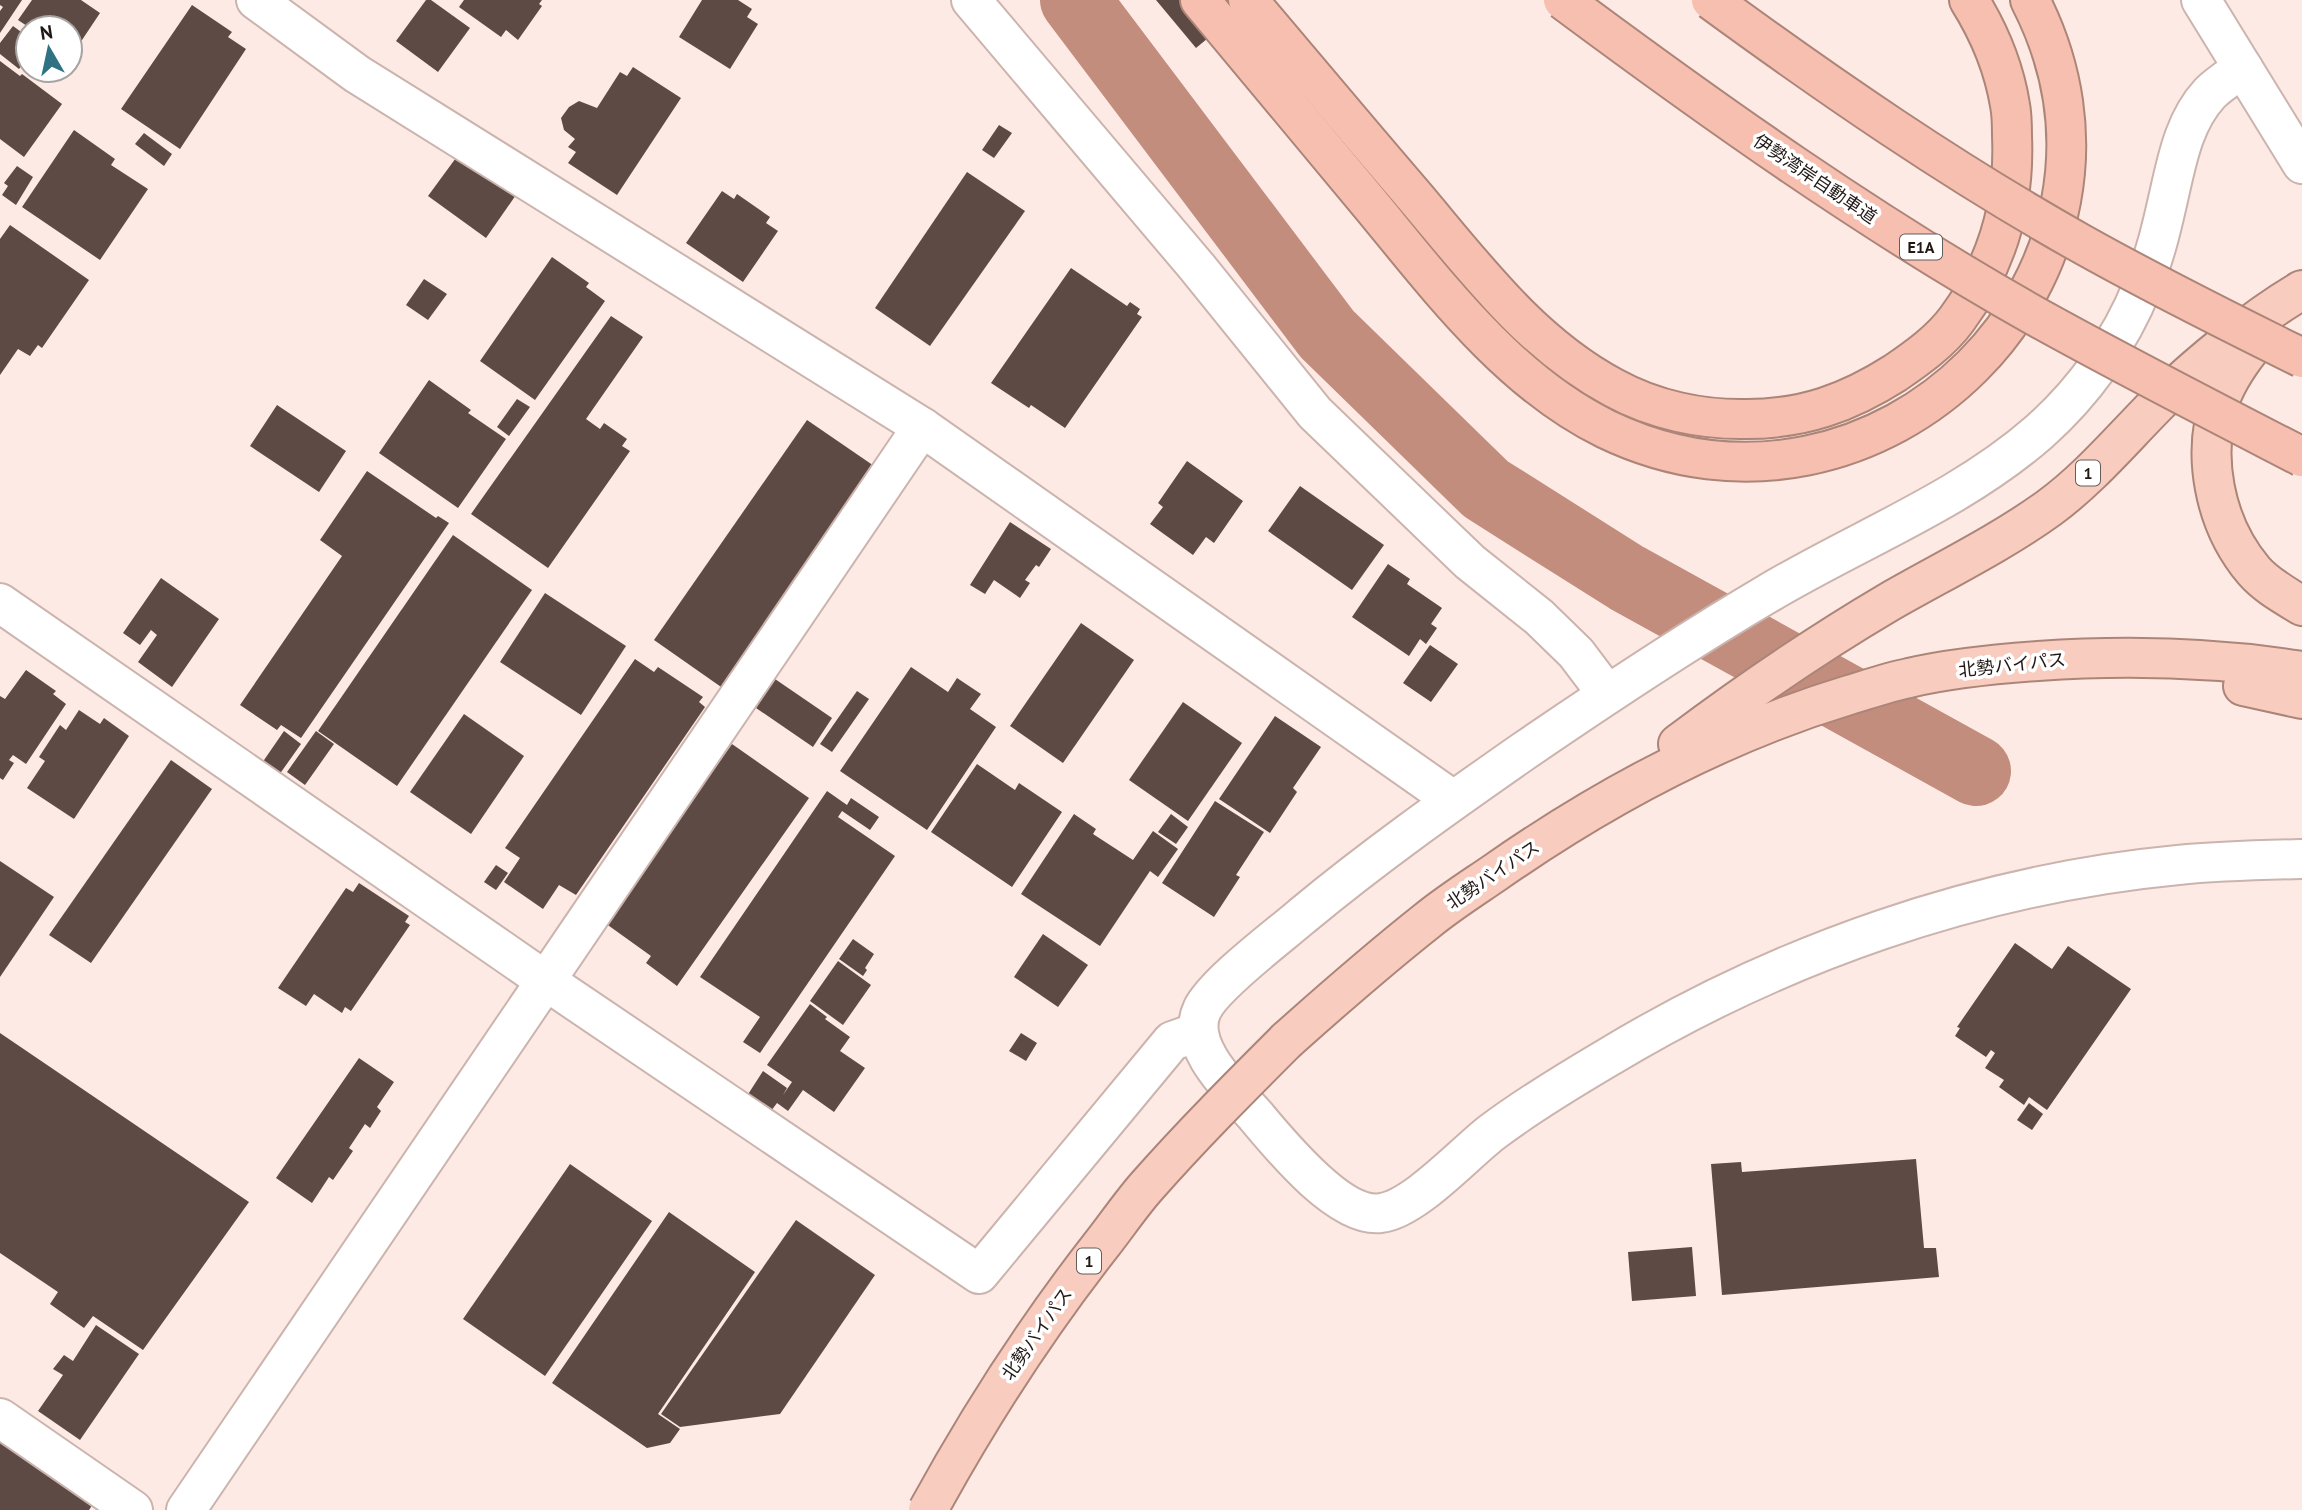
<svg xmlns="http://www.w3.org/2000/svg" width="2302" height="1510" font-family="'PT Sans','Noto Sans JP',sans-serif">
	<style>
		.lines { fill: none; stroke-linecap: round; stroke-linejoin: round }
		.river { stroke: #c28d7d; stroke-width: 70 }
		.building { fill: #5e4a44 }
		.minor-casing { stroke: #cbb4ad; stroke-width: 42 }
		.tertiary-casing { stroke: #cbb4ad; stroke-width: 42 }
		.trunk-casing { stroke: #ac8579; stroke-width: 42 }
		.motorway-casing { stroke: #ac8579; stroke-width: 42 }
		.minor { stroke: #fff; stroke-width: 38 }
		.tertiary { stroke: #fff; stroke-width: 38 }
		.trunk { stroke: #f8ccbf; stroke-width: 38 }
		.motorway { stroke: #f7bfaf; stroke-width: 38 }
		.trunk-bridge-casing { stroke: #ac8579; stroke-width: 42; stroke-linecap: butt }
		.motorway-bridge-casing { stroke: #ac8579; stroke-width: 42; stroke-linecap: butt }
		.trunk-bridge { stroke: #f8ccbf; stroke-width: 38 }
		.motorway-bridge { stroke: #f7bfaf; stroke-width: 38 }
		.labels { text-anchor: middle; stroke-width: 7; stroke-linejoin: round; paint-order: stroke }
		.shield { fill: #fff; stroke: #635d5b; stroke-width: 2 }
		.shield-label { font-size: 16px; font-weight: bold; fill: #201815 }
		.street-label { font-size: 18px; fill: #201815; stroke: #fff }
	</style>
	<rect width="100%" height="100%" fill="#feeae4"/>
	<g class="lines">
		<polyline class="river" points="1075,0 1327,334 1486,489 1627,578 1976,771"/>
	</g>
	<g class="building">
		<polygon points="0,0 22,0 0,33 0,11 3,7 0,5"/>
		<polygon points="32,0 81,0 100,13 76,49 70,45 70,28 30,28 18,20"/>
		<polygon points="426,0 431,0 470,28 438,72 396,41"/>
		<polygon points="464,0 542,0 539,4 542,6 518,40 506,30 501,37 459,7"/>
		<polygon points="702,0 738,0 752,9 747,17 758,24 730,69 679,37"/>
		<polygon points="1156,0 1254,0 1196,48"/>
		<polygon points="192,5 232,32 228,37 246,49 180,149 121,109"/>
		<polygon points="13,26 28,37 20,51 28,57 19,69 0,54 0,43"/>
		<polygon points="0,61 20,76 22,74 62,104 24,157 0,139"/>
		<polygon points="633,67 681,98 617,195 568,163 576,152 568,147 575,139 564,130 561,118 569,107 579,101 597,108 620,72 627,76"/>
		<polygon points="999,125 1012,133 994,158 982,150"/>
		<polygon points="74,130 115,159 111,165 148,189 100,260 22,207"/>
		<polygon points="144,133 172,154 164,166 135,144"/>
		<polygon points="461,151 518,192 486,238 428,196"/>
		<polygon points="17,166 33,177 16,205 2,195 8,186 4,183"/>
		<polygon points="967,172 1025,211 930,346 875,308"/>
		<polygon points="722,191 734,199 737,194 770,217 766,223 778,231 743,282 686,243"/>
		<polygon points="10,225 89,280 42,348 38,345 30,356 18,349 0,375 0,239"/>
		<polygon points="552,257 589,283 586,287 605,301 535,400 480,361"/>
		<polygon points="1071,268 1127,306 1130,302 1140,309 1137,314 1142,317 1065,428 1031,405 1029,408 991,383"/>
		<polygon points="424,279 447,294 428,320 406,305"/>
		<polygon points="611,316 643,337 586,419 600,429 604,423 627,439 622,446 630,451 548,568 471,514"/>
		<polygon points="429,380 471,410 468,413 506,439 458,508 379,453"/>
		<polygon points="517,399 530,407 509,436 497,427"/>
		<polygon points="277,405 346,451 319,492 250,446"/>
		<polygon points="807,420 877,468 724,689 654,640"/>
		<polygon points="1187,461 1243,501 1214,543 1206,537 1193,555 1150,524 1163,507 1158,503"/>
		<polygon points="367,471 436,518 438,516 449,523 301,738 281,725 277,730 240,705 342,556 320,540"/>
		<polygon points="1300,486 1384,545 1352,590 1268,531"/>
		<polygon points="1010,522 1051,549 1039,567 1036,565 1025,580 1030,583 1020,598 994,580 985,594 970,585"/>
		<polygon points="453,535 532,590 397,786 318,731"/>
		<polygon points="1388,564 1410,579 1407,584 1442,608 1431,624 1437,628 1426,644 1420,639 1409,656 1352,617"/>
		<polygon points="161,578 219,619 172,687 138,662 157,635 151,630 140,645 123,633"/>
		<polygon points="545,593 626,646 581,715 500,662"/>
		<polygon points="1081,623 1134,660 1063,763 1010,726"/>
		<polygon points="1430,645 1458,664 1431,702 1403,683"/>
		<polygon points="635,659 654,672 658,667 703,697 699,702 705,707 576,895 559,885 543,909 504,882 520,858 505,848"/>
		<polygon points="911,667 948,692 957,678 981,694 970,709 996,727 927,830 840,771"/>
		<polygon points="26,670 56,691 53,694 66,704 26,764 13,755 9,760 14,763 3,780 0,778 0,696 5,699"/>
		<polygon points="775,679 832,718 813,747 756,708"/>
		<polygon points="857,691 869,699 832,752 820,744"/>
		<polygon points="1183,702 1242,743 1188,821 1129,780"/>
		<polygon points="79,710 100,724 104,718 129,736 74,819 27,788 45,761 39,757 60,725 66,730"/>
		<polygon points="464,714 524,756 471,834 410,792"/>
		<polygon points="1275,716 1321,747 1293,788 1297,792 1270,833 1219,799"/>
		<polygon points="284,731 301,744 279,775 262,763"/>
		<polygon points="316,731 334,744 305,785 287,772"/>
		<polygon points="732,744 809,798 677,986 646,963 651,956 605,923"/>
		<polygon points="171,760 212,789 91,963 49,935"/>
		<polygon points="977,764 1015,790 1019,783 1062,812 1012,887 931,832"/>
		<polygon points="827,791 847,805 851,798 879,817 870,830 842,811 838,817 895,856 760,1053 743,1042 760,1017 700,977"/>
		<polygon points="1215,801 1264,832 1236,875 1240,877 1214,917 1162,883"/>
		<polygon points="1074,814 1096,829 1093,834 1133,860 1153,831 1178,849 1158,877 1150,871 1100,946 1021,894"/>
		<polygon points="1171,814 1188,827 1176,844 1158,832"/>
		<polygon points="0,861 54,897 0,977"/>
		<polygon points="496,865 508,873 496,890 484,882"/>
		<polygon points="359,883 409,916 405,922 410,925 351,1011 345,1007 342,1013 314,994 306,1006 278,988 346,888 353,892"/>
		<polygon points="1043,934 1088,965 1058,1007 1014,977"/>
		<polygon points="853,939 874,954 865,968 867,970 863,976 839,959"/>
		<polygon points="2015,943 2052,969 2068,946 2131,989 2047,1110 2029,1097 2024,1105 1999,1087 2004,1080 1985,1068 1995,1053 1991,1050 1986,1057 1955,1036 1960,1028 1957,1027"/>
		<polygon points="838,961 871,985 843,1025 810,1001"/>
		<polygon points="810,1004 827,1017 825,1019 850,1037 840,1051 865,1068 834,1112 803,1090 788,1111 777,1103 768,1115 745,1099 763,1071 787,1088 783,1095 792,1082 767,1065"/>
		<polygon points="0,1033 249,1202 143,1350 93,1316 84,1328 50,1304 58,1292 0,1253"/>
		<polygon points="1021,1033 1037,1043 1026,1061 1009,1051"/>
		<polygon points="359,1058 394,1082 377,1107 381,1111 370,1128 365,1124 349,1148 353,1151 333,1180 329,1177 312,1203 276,1178"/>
		<polygon points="2029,1103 2043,1114 2032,1130 2017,1120"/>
		<polygon points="1916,1159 1924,1248 1936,1248 1939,1277 1722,1295 1711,1164 1741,1162 1742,1172"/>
		<polygon points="570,1164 652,1221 545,1376 463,1319"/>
		<polygon points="669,1212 755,1272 658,1414 680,1429 670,1443 647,1448 552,1383"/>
		<polygon points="796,1220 875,1275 780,1414 680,1427 661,1414"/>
		<polygon points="1692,1247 1696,1296 1632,1301 1628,1252"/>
		<polygon points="96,1325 139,1354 80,1440 38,1411 63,1375 53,1369 64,1355 73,1361"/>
		<polygon points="0,1439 93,1504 89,1510 0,1510"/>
	</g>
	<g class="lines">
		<g class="minor-casing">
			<g id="minor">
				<polyline points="256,0 357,74 922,427 1453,800"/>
				<polyline points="971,0 1197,267 1315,413 1470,562 1539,617 1576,653 1607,694"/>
				<polyline points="0,603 546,981 979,1274 1172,1041 1198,1032"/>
				<polyline points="0,1418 133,1510"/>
				<polyline points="186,1510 922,427"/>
			</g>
		</g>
		<g class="tertiary-casing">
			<g id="tertiary">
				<polyline points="2201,0 2302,164"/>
				<path d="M2243,68C2232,76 2219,84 2210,93C2184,121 2177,160 2169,195C2162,226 2155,257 2142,287C2120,342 2083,393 2039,432C1959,502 1857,540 1767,594C1684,643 1603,697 1524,751C1448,804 1373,857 1302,916C1279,936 1213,985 1202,1010C1185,1046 1233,1090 1255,1115C1280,1145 1340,1219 1381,1213C1414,1209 1463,1155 1491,1133C1528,1105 1568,1081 1607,1058C1779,954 1978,884 2178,865C2219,861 2261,860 2302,859"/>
			</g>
		</g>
		<g class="trunk-casing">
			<g id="trunk">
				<path d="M2264,332C2248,351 2232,371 2222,395C2200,453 2214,524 2254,571C2267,586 2286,596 2302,606"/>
				<polyline points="2243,686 2302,699"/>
				<path d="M1678,744C1746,693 1816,645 1889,602C1943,571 1999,544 2049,508C2090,478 2124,437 2160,401C2200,363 2254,318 2302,290"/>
				<path d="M1287,1040C1333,999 1380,958 1428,920C1449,903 1471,889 1493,874C1603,797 1720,734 1849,695C1869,689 1889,682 1909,678C1951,668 1995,664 2038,661C2126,655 2214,657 2302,671"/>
			</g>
		</g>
		<g class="motorway-casing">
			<g id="motorway">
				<path d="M1200,0C1257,68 1313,136 1370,204C1437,285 1509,382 1606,429C1878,560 2170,273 2030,0"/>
				<path d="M1248,0C1304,66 1359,132 1415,197C1475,268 1531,344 1614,388C1654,410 1702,420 1747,419C1803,419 1848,403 1895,373C1917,358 1941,341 1957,319C1997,265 2015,203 2012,136C2012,126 2012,115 2010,105C2004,68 1989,32 1969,0"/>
			</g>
		</g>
		<use href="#minor" class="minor"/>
		<use href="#tertiary" class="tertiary"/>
		<use href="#trunk" class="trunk"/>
		<use href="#motorway" class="motorway"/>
		<g class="trunk-bridge-casing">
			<path id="trunk-bridge" d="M928,1510C979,1417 1036,1328 1102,1244C1117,1225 1131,1204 1147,1186C1192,1135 1239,1088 1287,1040"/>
		</g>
		<g class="motorway-bridge-casing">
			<g id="motorway-bridge">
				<path d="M1563,0C1715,113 1870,223 2035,316C2123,365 2213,411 2302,457"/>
				<path d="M1711,0C1830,87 1952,171 2080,243C2153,284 2227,321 2302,358"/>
			</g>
		</g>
		<use href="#trunk-bridge" class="trunk-bridge"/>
		<use href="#motorway-bridge" class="motorway-bridge"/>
	</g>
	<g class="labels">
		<g class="shield">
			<rect x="1900" y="234.5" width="42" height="25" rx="5"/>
			<rect x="2076" y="460.5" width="24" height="25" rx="5"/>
			<rect x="1077" y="1248.5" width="24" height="25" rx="5"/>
		</g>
		<g class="shield-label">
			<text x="1921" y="253">E1A</text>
			<text x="2088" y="479">1</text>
			<text x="1089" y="1267">1</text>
		</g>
		<g class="street-label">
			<text transform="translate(1815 179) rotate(34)" y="6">伊勢湾岸自動車道</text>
			<text transform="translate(2012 665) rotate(-6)" y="6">北勢バイパス</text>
			<text transform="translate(1493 875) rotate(-34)" y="6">北勢バイパス</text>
			<text transform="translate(1037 1334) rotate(-55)" y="6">北勢バイパス</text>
		</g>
	</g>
	<g transform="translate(49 49) rotate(351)"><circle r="33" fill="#ffffff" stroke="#a6a3a1" stroke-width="2"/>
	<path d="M0-5L12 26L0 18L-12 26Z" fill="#2f7283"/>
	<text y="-10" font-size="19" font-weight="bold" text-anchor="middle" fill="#201815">N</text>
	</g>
</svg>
